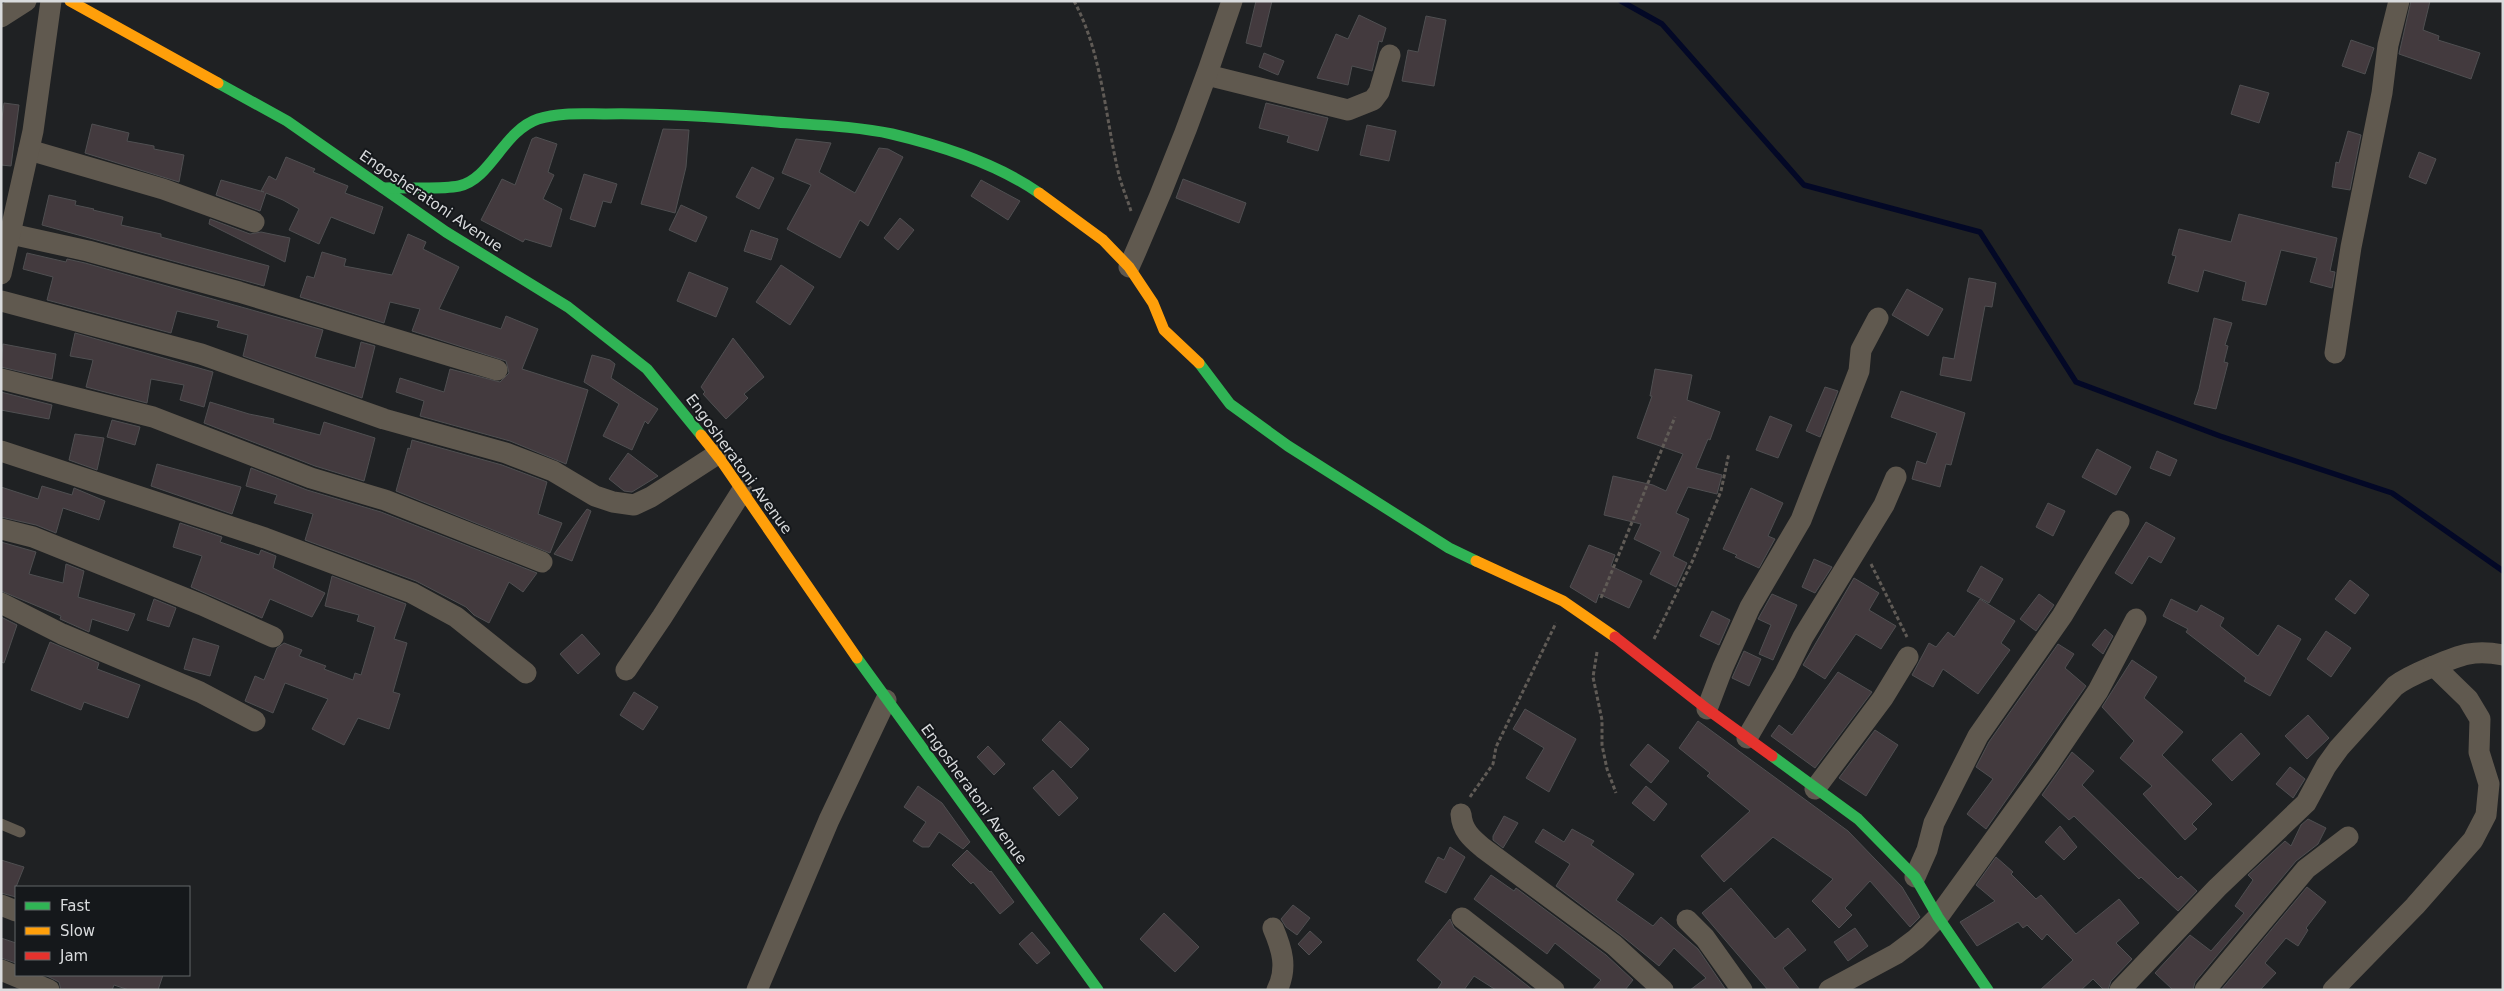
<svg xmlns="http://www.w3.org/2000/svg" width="2504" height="991" font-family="'DejaVu Sans',sans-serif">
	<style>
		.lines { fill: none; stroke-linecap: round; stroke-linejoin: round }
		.stream { stroke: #030826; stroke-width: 5.5 }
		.building { fill: #433a3e; stroke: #4f4f51 }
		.path { stroke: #605b56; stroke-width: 3; stroke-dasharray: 4 2.5; stroke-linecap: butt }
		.lane { stroke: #60594f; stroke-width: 11 }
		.street { stroke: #60594f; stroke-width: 21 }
		.fast { stroke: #30b455; stroke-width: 11 }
		.slow { stroke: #ff9f0a; stroke-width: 11 }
		.jam { stroke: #e5322d; stroke-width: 11 }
		.labels { text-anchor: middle; stroke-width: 4; stroke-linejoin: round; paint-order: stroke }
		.street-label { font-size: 15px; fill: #d9dbdd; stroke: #15181b }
	</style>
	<rect width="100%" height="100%" fill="#1f2123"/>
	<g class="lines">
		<polyline class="stream" points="1621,1 1662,24 1804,185 1980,232 2076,382 2220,436 2392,493 2503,571"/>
	</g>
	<g class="building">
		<polygon points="1256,1 1272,1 1261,47 1246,43"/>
		<polygon points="2411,1 2430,1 2423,30 2439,36 2438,40 2480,53 2471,79 2399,54"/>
		<polygon points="1359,15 1386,28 1382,42 1379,41 1372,71 1352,66 1348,85 1317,78 1336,34 1348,39"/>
		<polygon points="1426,16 1446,20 1434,86 1402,81 1408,50 1418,52"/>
		<polygon points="2351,40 2374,48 2365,74 2342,66"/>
		<polygon points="1264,53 1284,61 1278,75 1259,67"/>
		<polygon points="2240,85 2269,93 2259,123 2231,114"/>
		<polygon points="4,103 19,105 11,166 1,165 1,126"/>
		<polygon points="1266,103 1328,118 1318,151 1287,142 1289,136 1259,128"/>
		<polygon points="92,124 129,133 127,141 154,146 154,149 184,155 179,182 85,153"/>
		<polygon points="1367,125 1396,131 1389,161 1360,155"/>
		<polygon points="663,129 689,130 686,167 675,213 641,204"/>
		<polygon points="2348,131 2361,135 2350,190 2332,187 2336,162 2339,163"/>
		<polygon points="536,137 557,144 548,172 554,175 543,199 562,209 551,247 525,239 523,242 481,220 502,179 515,185 532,139"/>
		<polygon points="796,139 831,143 819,172 855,193 879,148 888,149 903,157 868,226 860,220 840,258 787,229 811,185 782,173"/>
		<polygon points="2419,152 2436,159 2426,184 2409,177"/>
		<polygon points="286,157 315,169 313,172 348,186 345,193 383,207 374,234 331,217 319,244 289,230 299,209 283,200 266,193 260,211 216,195 221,180 264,192 261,191 269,176 276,180"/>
		<polygon points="752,167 774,178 759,209 736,197"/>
		<polygon points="584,174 617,184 611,203 603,201 595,227 570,219"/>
		<polygon points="1183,179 1246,203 1239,223 1176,198"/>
		<polygon points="981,180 1020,201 1008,220 971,196"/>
		<polygon points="49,195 76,201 75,205 94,209 93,210 123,217 121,225 161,234 161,237 269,266 264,286 42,225"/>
		<polygon points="681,205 707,217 696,242 669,230"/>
		<polygon points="2239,214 2337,238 2330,271 2335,272 2332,288 2310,282 2317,258 2281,250 2266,305 2242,300 2246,282 2204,270 2198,292 2168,283 2176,256 2172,255 2179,229 2231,242"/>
		<polygon points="900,218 914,230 898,250 884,238"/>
		<polygon points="210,219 250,234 261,232 290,238 285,262 209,224"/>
		<polygon points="751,230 778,239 771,260 744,251"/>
		<polygon points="408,234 426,242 423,249 459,267 439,309 501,329 506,316 538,329 522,369 588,390 566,464 510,441 420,416 424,401 396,392 400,378 444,392 450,369 500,382 509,373 506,361 412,331 420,309 390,302 384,323 300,297 307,276 314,278 322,252 346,259 344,266 392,275"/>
		<polygon points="27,253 66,262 67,259 85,263 323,330 315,357 355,368 361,342 375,346 362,398 243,356 248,335 217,327 219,321 177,311 171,333 47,300 53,277 23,269"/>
		<polygon points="781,265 814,287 790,325 756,302"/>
		<polygon points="689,272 728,288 716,317 677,301"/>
		<polygon points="1969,278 1996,283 1992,307 1985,306 1971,381 1940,375 1943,357 1954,359"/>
		<polygon points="1907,289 1943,309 1928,336 1892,315"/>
		<polygon points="2214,318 2232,323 2225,345 2228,346 2224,362 2228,363 2216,409 2194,404 2199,389"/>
		<polygon points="75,333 213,372 204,407 180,400 184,385 151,379 147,403 86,387 93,360 70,356"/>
		<polygon points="733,338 764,377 744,394 748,398 726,419 703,394 705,392 701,387"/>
		<polygon points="3,344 56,354 52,379 1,367"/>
		<polygon points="592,355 610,360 615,364 611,378 658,409 648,424 645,421 632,450 603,436 619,404 584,382"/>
		<polygon points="1655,369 1692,375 1687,400 1720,412 1710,440 1708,439 1696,468 1722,475 1717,494 1688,487 1676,513 1689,519 1673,556 1687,563 1676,587 1650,574 1661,552 1634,539 1641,524 1604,515 1613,476 1653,485 1666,491 1683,454 1637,438 1652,396 1650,396"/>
		<polygon points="1825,387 1838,391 1820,437 1806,431"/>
		<polygon points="1901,391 1965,413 1951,465 1946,464 1940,487 1912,479 1917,461 1926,464 1937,433 1891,417"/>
		<polygon points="1,392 52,405 49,419 1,410"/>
		<polygon points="210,402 249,414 274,419 273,423 320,435 324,422 375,438 364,481 315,466 204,423"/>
		<polygon points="1770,416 1792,425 1778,458 1756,450"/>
		<polygon points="112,420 140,427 135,445 107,437"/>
		<polygon points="75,434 104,438 97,470 69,460"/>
		<polygon points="412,440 502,465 547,482 538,514 562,523 550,553 396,491 408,448 410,449"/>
		<polygon points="2097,449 2131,467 2116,495 2082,477"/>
		<polygon points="2157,451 2177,460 2170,476 2150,468"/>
		<polygon points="628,453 658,476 632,492 624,491 609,479"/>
		<polygon points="157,464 241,487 232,514 151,486"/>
		<polygon points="251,468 307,490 381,512 537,573 523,592 509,582 489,623 474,615 466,607 416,581 305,540 313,514 274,503 277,495 246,486"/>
		<polygon points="42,486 72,495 74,488 105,501 99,520 63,508 56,533 36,525 1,517 1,487 38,499"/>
		<polygon points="1751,488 1783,503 1768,536 1775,539 1759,568 1735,557 1737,555 1723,549"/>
		<polygon points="2048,503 2065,511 2053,536 2036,527"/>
		<polygon points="587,509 591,511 572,561 554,554"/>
		<polygon points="2146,522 2175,538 2161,563 2149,556 2132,584 2115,573"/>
		<polygon points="180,523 222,537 220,542 259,555 261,550 276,556 273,568 325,593 312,617 270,599 262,618 191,587 202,556 173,547"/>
		<polygon points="1,542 36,552 29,574 63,583 66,564 84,571 78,597 135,614 128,631 92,619 89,632 60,619 61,616 1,591"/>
		<polygon points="1589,545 1615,555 1611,566 1642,581 1629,608 1599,594 1596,603 1570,587"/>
		<polygon points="1814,559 1832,567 1815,593 1802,587"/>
		<polygon points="1981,566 2003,579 1989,603 1967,591"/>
		<polygon points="332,576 406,604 394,639 407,643 393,692 400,694 389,729 358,718 344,745 312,729 328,699 285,683 273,713 245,701 255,676 264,680 277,648 284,643 302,650 299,656 326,666 324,669 353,680 355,673 361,675 375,627 357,621 359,615 325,606"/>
		<polygon points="1854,578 1879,593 1869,610 1896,626 1881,649 1856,634 1825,679 1803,665"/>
		<polygon points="2350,580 2369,595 2355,614 2335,599"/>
		<polygon points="1772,594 1797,605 1773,660 1759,654 1771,625 1758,619"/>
		<polygon points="2039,594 2054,605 2036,631 2020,619"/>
		<polygon points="154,599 176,608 169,627 147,620"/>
		<polygon points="1980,599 2015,621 2001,643 2010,650 1978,694 1943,669 1933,687 1912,675 1929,643 1936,647 1948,632 1954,637"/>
		<polygon points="2171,599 2197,612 2201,605 2224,618 2220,626 2258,656 2278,625 2301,639 2270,696 2244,681 2246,678 2186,632 2188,629 2163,616"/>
		<polygon points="1712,611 1730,620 1719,645 1700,636"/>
		<polygon points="1,617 17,625 4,663 1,662"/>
		<polygon points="2105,629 2113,636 2103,654 2092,645"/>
		<polygon points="2326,631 2351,648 2331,677 2307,659"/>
		<polygon points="582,634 600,654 578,674 560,654"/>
		<polygon points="193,638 219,646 210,676 184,669"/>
		<polygon points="50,642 99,663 97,669 140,685 128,718 84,702 81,710 31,690"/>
		<polygon points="2058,644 2074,654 2065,668 2086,686 1986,829 1967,814 1993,779 1976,767 1989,742"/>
		<polygon points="1744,651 1761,659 1749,686 1732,678"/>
		<polygon points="2132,660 2157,677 2144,698 2183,732 2162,755 2212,804 2192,824 2197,829 2185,840 2143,794 2152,786 2120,758 2134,741 2102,707"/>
		<polygon points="1838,672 1872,692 1815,768 1771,736 1779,725 1792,735"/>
		<polygon points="634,692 658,707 643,730 620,715"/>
		<polygon points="1525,709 1576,739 1549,792 1526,778 1544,748 1513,729"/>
		<polygon points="2308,715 2329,738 2307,759 2285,736"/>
		<polygon points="1060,721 1089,749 1071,768 1042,740"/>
		<polygon points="1698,721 1848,831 1902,887 1920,917 1910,927 1870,881 1845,908 1852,915 1839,928 1812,901 1833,879 1773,837 1724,882 1701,856 1750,811 1707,776 1710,773 1679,748"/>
		<polygon points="1875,730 1898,745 1866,796 1839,778"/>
		<polygon points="2241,733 2260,754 2232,781 2212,760"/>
		<polygon points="1648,744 1669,761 1651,783 1630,765"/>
		<polygon points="988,746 1005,764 994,775 977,757"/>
		<polygon points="2072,752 2094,771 2082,785 2178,879 2181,876 2197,891 2178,911 2141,877 2139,879 2074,816 2069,820 2042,795"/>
		<polygon points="2290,767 2305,779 2293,798 2276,784"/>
		<polygon points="1053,770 1078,798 1059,816 1033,788"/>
		<polygon points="918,786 942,803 970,842 963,849 939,832 929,847 922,847 913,841 926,822 904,807"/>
		<polygon points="1646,786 1667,804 1654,821 1632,803"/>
		<polygon points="1504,816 1518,823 1503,848 1493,840 1493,836"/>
		<polygon points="2308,819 2326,828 2318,844 2296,861 2195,982 2193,990 2173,990 2155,973 2190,935 2211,951 2244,913 2235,906 2253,880 2248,875 2285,841 2291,846 2301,825"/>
		<polygon points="2060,826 2077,847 2064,860 2045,842"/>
		<polygon points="1543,829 1564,842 1572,829 1594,841 1591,845 1634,874 1616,900 1653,926 1661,917 1698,949 1726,990 1690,990 1706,978 1674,948 1659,966 1621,935 1556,886 1570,864 1535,842"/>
		<polygon points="1450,847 1465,857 1446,893 1425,882 1438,857 1444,860"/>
		<polygon points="967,850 990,872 991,871 1014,902 1000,914 973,882 971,884 952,865"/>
		<polygon points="1996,857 2013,872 2011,874 2036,899 2041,895 2076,934 2119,899 2139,923 2116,943 2132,959 2111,981 2108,990 2104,990 2093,979 2081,990 2040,990 2073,960 2047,934 2042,940 2027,925 2023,928 2018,922 1977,946 1960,922 1995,901 1976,885"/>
		<polygon points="1,860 24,867 16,887 16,897 1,893"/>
		<polygon points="1491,875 1514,891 1516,888 1606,955 1633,980 1625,990 1592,990 1601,980 1555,943 1547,954 1474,899"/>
		<polygon points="2307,887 2326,902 2306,928 2308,930 2298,946 2286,938 2265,963 2276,973 2260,990 2221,990"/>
		<polygon points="1731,888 1775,939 1788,928 1806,950 1783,968 1800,990 1768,990 1702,913"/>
		<polygon points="1293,905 1310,918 1297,935 1286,927 1281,919"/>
		<polygon points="1164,913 1199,947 1175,972 1140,939"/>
		<polygon points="1450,919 1454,928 1533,990 1496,990 1474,976 1464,990 1437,990 1442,982 1417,960"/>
		<polygon points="1855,928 1868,946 1848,961 1834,942"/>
		<polygon points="1310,931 1322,942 1309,955 1298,944"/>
		<polygon points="1032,932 1050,953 1037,964 1019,944"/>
		<polygon points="1,938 16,943 16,963 1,958"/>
		<polygon points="45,975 163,975 158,990 129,990 114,985 112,990 61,990 59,982"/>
	</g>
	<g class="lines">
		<g class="path">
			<path d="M1074,1C1102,53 1105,115 1118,171C1121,185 1127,198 1131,211"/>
			<polyline points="1871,564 1907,637"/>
			<polyline points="1601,598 1675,417"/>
			<polyline points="1654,639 1692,562 1721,491 1729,453"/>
			<polyline points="1597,652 1593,677 1602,720 1602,745 1607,769 1616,793"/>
			<polyline points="1470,797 1493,764 1496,747 1556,623"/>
		</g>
		<polyline class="lane" points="1,824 20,832"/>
		<g class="street">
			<polyline points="1,17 26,1"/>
			<polyline points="1207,75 1348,110 1373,100 1379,92 1390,55"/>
			<polyline points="29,150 163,189 254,222"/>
			<polyline points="11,234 88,251 239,292 497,370"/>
			<path d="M1129,267C1168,180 1202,92 1232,1"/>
			<polyline points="1,274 33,131 51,1"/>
			<polyline points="1,301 201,354 384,419 506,453 553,471 595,496 613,502 634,505 651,497 716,455"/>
			<polyline points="2335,353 2351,247 2382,93 2388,45 2399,1"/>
			<polyline points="1,379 153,417 311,478 385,500 542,562"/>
			<polyline points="1,451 265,538 412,593 456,617 526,673"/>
			<polyline points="1,529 33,537 202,605 273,637"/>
			<polyline points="1,603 62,634 200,692 255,721"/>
			<polyline points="626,670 662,617 742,491"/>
			<polyline points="1707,709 1723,667 1750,607 1801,520 1859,371 1861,350 1878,318"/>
			<polyline points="1747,738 1785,673 1803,637 1884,505 1896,477"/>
			<polyline points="1815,789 1883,698 1908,657"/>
			<path d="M1461,814C1462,830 1471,838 1483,848L1614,945L1663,990"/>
			<polyline points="1915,877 1927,850 1934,823 1978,736 2062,616 2119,521"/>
			<polyline points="1,905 16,911"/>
			<polyline points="1462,918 1554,990"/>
			<polyline points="1687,920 1705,938 1742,990"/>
			<path d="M1273,928C1282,949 1288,968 1277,990"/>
			<polyline points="1,970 49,990"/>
			<polyline points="757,990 829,820 886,700"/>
			<polyline points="1829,990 1896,954 1916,939 1938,917 2048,765 2098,691 2136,619"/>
			<path d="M2120,990L2217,888L2306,803L2326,766L2339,748L2395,686C2407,677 2420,672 2434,666C2460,655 2474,649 2503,655"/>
			<polyline points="2205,990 2306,869 2348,837"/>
			<polyline points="2333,990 2415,906 2473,840 2486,815 2489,784 2479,752 2480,719 2468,699 2434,666"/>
		</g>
		<g class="fast">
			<polyline points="218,83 287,121 446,232 568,307 647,369 701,435"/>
			<path d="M383,188C405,187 439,190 459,186C491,179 503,131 538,119C560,112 583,114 606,114C663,113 719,117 776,122C814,125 855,126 892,134C943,146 996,163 1039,193"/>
			<polyline points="1199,363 1230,404 1288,446 1449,548 1476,561"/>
			<polyline points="857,658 1098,990"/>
			<polyline points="1772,756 1858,819 1915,877 1938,917 1988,990"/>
		</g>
		<g class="slow">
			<polyline points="70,1 218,83"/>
			<polyline points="1039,193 1103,240 1129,267 1153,303 1164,330 1199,363"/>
			<polyline points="701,435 720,459 857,658"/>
			<polyline points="1476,561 1563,601 1615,637"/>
		</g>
		<polyline class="jam" points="1615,637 1707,709 1772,756"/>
	</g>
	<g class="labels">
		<g class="street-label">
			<text transform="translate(431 201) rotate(34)" y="5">Engosheratoni Avenue</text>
			<text transform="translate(739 464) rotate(54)" y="5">Engosheratoni Avenue</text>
			<text transform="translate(974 794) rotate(54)" y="5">Engosheratoni Avenue</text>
		</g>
	</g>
	<rect width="2504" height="991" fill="none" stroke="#d9dbdd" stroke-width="5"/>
	<rect x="15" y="886" width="175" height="90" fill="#15181b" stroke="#636669"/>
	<rect x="25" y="902" width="25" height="8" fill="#30b455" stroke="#636669"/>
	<text x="60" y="911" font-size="15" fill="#d9dbdd">Fast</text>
	<rect x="25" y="927" width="25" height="8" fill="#ff9f0a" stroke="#636669"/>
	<text x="60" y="936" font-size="15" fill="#d9dbdd">Slow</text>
	<rect x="25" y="952" width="25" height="8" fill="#e5322d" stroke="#636669"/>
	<text x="60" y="961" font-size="15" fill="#d9dbdd">Jam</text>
</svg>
